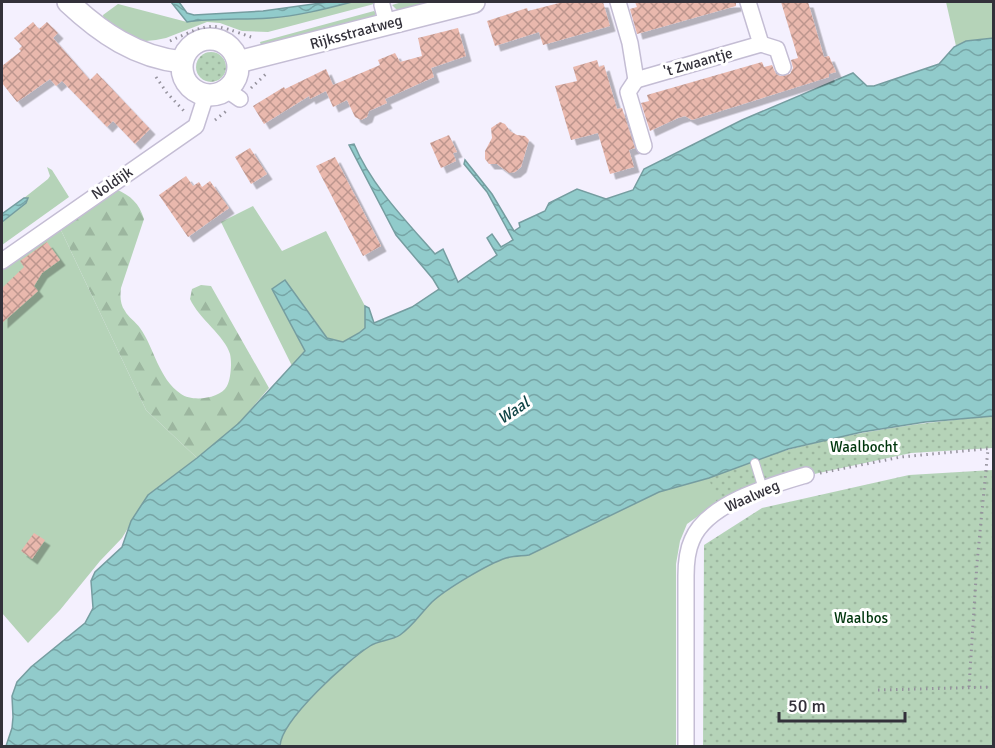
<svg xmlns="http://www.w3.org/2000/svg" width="995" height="748" font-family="Signika,sans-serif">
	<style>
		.grass { fill: #b5d3b8 }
		.forest { fill: url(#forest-firs) }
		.park { fill: url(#park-dots) }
		.water { fill: url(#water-waves); stroke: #759da0; stroke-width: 1.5 }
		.building { fill: url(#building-cross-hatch); filter: url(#shadow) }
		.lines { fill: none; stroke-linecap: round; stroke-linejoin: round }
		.lane-casing { stroke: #c4bdd4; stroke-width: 10 }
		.street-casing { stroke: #c4bdd4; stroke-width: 18 }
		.secondary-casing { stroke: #c4bdd4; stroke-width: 24 }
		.path { stroke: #95929d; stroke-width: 3; stroke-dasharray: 1.5 4.5; stroke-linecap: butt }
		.lane { stroke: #fff; stroke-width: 8 }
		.street { stroke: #fff; stroke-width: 15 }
		.secondary { stroke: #fff; stroke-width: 21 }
		.labels { text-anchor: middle; stroke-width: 6; stroke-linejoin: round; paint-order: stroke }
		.street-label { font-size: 15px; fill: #33313a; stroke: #fff }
		.park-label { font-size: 15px; fill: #00360d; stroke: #fff }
		.water-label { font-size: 16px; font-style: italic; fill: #0e4344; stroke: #fff }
	</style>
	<defs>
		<pattern id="forest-firs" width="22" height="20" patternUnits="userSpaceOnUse" patternTransform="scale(1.5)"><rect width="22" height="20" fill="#b5d3b8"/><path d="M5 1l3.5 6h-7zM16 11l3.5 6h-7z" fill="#9cb69f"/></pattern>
		<pattern id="park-dots" width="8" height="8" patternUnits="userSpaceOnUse" patternTransform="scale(1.5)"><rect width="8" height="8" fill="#b5d3b8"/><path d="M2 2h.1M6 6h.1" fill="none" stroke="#9cb69f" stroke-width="1.8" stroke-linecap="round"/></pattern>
		<pattern id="water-waves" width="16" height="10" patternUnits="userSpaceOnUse" patternTransform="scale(1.5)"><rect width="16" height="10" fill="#91cbcb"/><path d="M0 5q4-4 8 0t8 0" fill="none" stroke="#77a5a6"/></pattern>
		<pattern id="building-cross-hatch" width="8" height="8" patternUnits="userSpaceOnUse" patternTransform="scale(1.5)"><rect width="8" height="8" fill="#e9b8ad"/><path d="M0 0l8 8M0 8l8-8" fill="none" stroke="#bd968e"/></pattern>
		<filter id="shadow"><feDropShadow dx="5.5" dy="5.5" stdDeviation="0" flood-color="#0004"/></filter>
	</defs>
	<rect width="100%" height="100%" fill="#f4f0fe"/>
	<g class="grass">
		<polygon points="352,2 373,2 374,4 268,32 242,31 220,23 207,22 166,38 156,40 146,41 133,37 104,21 103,15 118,4 187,22 207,19 270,18 306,13"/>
		<polygon points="402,2 443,2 400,13 392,5"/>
		<polygon points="946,2 993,2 993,38 966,41 956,46"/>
		<polygon points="374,11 376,13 374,17 262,49 260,42"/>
		<polygon points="47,167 52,170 69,197 2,245 2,222 26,203 28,198 24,198 48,179 50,176"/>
		<polygon points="253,206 282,251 326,231 365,306 365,328 359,333 343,342 327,338 285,281 272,289 305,351 292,366 221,222"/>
		<polygon points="59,226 146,410 197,458 148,495 122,538 100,561 60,610 28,643 2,613 2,268"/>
		<path d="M993,416L903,453L731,493L687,524L680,541L676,564V746H280C281,720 348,660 370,646C379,640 391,641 400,635C413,626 421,613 432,602C446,589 488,564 506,558C513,556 522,556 529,555L659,492L709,478Z"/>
	</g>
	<path class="forest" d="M116,189C131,196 139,203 144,219L121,288C120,296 120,304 125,311C128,317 136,322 140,328C155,349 158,378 181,394C192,402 220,399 227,386C231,379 232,362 230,354C225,336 199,319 190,299L192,289L201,285L211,286L269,388L239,423L197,458L146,410L59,226Z"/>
	<g class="park">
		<circle cx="211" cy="67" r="15"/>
		<path d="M993,416V448L911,453L768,484L717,505L709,478C736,468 763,456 791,449C858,431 925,422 993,416Z"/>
		<polygon points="993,470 993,746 703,746 704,545 762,508 909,475"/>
	</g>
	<g class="water">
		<path d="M171,2H179L187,13L194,15L263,11L328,2H352C325,9 298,16 270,18C242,20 215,18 187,22Z"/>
		<path d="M993,38V416L925,422L862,432L788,449L709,478L659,492L529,555C522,556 513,556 506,558C488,564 446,589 432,602C421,613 413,626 400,635C391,641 379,640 370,646C348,660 281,720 280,746H6L12,728L13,717L12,696L17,682L31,667L85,623L93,608L91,581L95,572L122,547L131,521L148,495L197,458L239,423L305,351L272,289L285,280L327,338L343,342L359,333L365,328V306L369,308L374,323L412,307L439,289L433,279L396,235L349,145L354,144C371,185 406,221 435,254L443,249L458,282L497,255L487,238L492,234L501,247L513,240L487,192L464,164L465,160L492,194L514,231L520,227L519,223L545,211L549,203L577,189L606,199L633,190L644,169L742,120L853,73L867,86H874L939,64L954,47L966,41Z"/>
		<polygon points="24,198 28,198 26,203 2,222 2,214"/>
	</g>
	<g class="building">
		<polygon points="563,2 603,2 610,26 543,45 539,32 495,46 487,21 527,8 528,11"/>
		<polygon points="635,2 736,2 736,6 637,34 630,9 637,7"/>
		<polygon points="781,2 808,2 824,57 829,56 836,72 829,74 829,77 692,120 685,116 678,118 650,131 641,103 649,101 647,95 762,62 764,67 772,65 776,74 780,76 790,74 793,68 791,60 798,58"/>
		<polygon points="33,22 39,29 47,22 58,33 53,38 90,80 97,73 150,129 135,144 113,121 107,127 62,81 56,86 50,79 17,102 2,83 2,66 21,51 19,49 22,46 14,38"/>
		<polygon points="458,28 466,56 431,68 434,77 385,99 387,103 369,111 367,117 361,120 355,117 347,100 333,107 326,91 310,99 309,96 264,124 253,106 284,87 285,89 326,69 333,85 380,65 378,60 395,53 400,62 422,56 418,38"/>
		<polygon points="597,60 599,67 604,65 617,109 622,108 635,148 629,150 634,167 610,174 598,133 571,140 555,86 577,81 573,67"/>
		<polygon points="500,122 505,124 510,131 517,135 525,136 529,140 521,167 515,172 509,173 497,164 489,164 485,159 485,151 492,138 491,128"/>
		<polygon points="449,135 457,152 453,153 456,161 441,168 430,143"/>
		<polygon points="250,148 267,174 251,184 235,157"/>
		<polygon points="335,157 381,246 363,256 316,166"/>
		<polygon points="186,176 193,186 199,182 202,187 210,181 229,208 188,237 159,195"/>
		<polygon points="47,242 60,260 42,273 34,286 38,291 2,323 2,288 24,267 20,261"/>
		<polygon points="34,533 45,540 32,559 21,551"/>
	</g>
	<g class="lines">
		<g class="lane-casing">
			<polyline id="lane" points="755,463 763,489"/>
		</g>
		<g class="street-casing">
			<g id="street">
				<polyline points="618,2 630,43 636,80 761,44 748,2"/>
				<polyline points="382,5 387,24"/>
				<polyline points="761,44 777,49 783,67"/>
				<polyline points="636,80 628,92 644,146"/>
				<polyline points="227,90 240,99"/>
				<polyline points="2,261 196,126 206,95"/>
				<path d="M686,746V576C686,564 687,551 692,540C707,503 772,485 806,475"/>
			</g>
		</g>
		<g class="secondary-casing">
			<g id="secondary">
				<path d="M68,2C101,33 136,57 182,62"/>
				<circle cx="210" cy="67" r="28"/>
				<polyline points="238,62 474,2"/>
			</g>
		</g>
		<g class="path">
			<path d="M170,41C214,21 210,23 254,38"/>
			<polyline points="156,77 167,93 184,111"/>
			<polyline points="251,88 266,74"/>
			<polyline points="215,120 229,109"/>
			<polyline points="820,473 901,457 994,448"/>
			<polyline points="969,687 977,563 988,449"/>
			<polyline points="878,690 994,687"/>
		</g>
		<use href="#lane" class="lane"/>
		<use href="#street" class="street"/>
		<use href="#secondary" class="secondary"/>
	</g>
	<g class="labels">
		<g class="street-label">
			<text transform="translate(356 32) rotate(-15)" y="5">Rijksstraatweg</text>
			<text transform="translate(698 62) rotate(-16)" y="5">'t Zwaantje</text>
			<text transform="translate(112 183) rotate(-34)" y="5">Noldijk</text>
			<text transform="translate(752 496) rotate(-24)" y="5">Waalweg</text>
		</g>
		<g class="park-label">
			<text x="864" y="452">Waalbocht</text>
			<text x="861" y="623">Waalbos</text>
		</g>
		<g class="water-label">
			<text transform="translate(513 410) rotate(-34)" y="6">Waal</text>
		</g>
	</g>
	<rect width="995" height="748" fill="none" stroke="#33313a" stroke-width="6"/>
	<path d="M779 712v9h126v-9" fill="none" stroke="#33313a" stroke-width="3"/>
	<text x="788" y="712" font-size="18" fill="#33313a" stroke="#ffffff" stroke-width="4.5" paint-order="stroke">50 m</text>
</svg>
